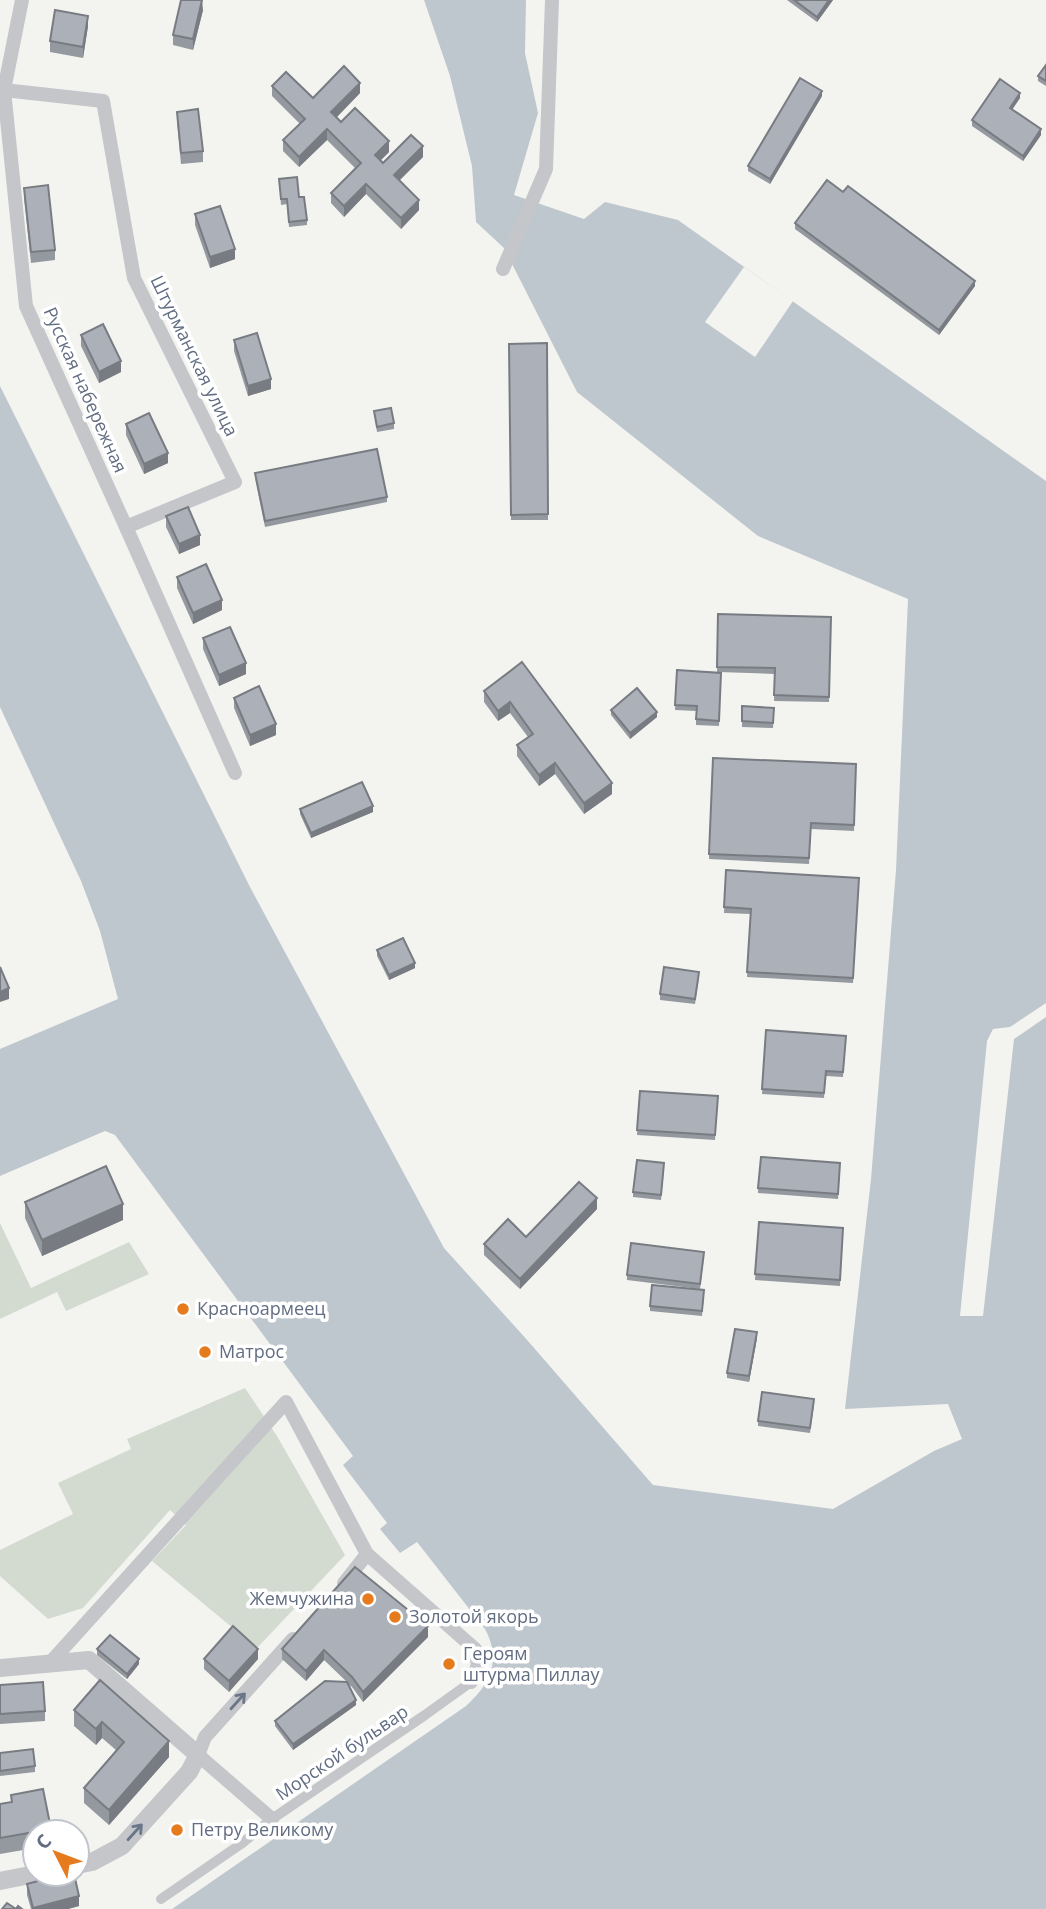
<svg xmlns="http://www.w3.org/2000/svg" width="1046" height="1909" font-family="'Open Sans',sans-serif">
	<style>
		.green { fill: #d3dbd1 }
		.water { fill: #bfc7ce }
		.pier { fill: #f3f4f0 }
		.lines { fill: none; stroke-linecap: round; stroke-linejoin: round }
		.pedestrian { stroke: #c4c6ca; stroke-width: 10 }
		.minor { stroke: #c4c6ca; stroke-width: 14 }
		.tertiary { stroke: #c4c6ca; stroke-width: 18 }
		.wall { fill: #94989f }
		.shaded-wall { fill: #787c82 }
		.building { fill: #acb1b9; stroke: #787c82; stroke-width: 2 }
		.oneway { stroke: #6c7689 }
		.poi-dot { fill: #e67b1e; stroke: #fff; stroke-width: 2.5 }
		.labels { text-anchor: middle; stroke-width: 7; stroke-linejoin: round; paint-order: stroke }
		.street-label { font-size: 18px; fill: #626d82; stroke: #fff }
		.poi-label { font-size: 18px; fill: #626d82; stroke: #fff; text-anchor: start }
	</style>
	<rect width="100%" height="100%" fill="#f3f4f0"/>
	<g class="green">
		<polygon points="0,1223 31,1288 129,1242 149,1274 66,1311 57,1292 0,1319"/>
		<polygon points="245,1388 277,1436 345,1555 257,1648 152,1561 186,1525 170,1510 83,1608 48,1619 0,1576 0,1550 73,1514 58,1483 131,1449 127,1439"/>
	</g>
	<path class="water" d="M424,0H526L525,53L538,113L514,195L584,219L605,202L678,220L1046,481V1909H172L466,1706C490,1684 502,1661 485,1629L417,1542L400,1553L380,1529L387,1523L343,1465L353,1456L115,1135L105,1131L0,1176V1049L118,999L100,931L81,881L0,707V386L250,887L444,1248L528,1341L653,1485L833,1509L934,1451L962,1439L948,1404L845,1409L871,1179L896,870L908,599L758,536L577,392L504,248L476,222L472,166L450,76Z"/>
	<g class="pier">
		<polygon points="744,267 793,301 755,357 705,322"/>
		<polygon points="1046,1003 1046,1017 1014,1039 983,1316 960,1316 987,1041 993,1029 1010,1027"/>
	</g>
	<g class="lines">
		<polyline class="pedestrian" points="161,1899 241,1844 272,1819 425,1715 471,1682"/>
		<g class="minor">
			<polyline points="22,0 4,90 26,306 126,527 235,773"/>
			<polyline points="4,90 103,101 134,278 235,482 126,527"/>
			<polyline points="503,269 546,169 552,0"/>
			<polyline points="344,1583 367,1554"/>
			<polyline points="49,1664 286,1402 367,1554 475,1649 478,1665 471,1682"/>
			<polyline points="272,1819 198,1755 205,1737 293,1639"/>
		</g>
		<g class="tertiary">
			<polyline points="0,1668 89,1660 198,1755 189,1772 122,1846 92,1862 77,1865"/>
			<polyline points="0,1881 35,1874"/>
		</g>
	</g>
	<g class="wall">
		<polygon points="787,0 833,0 817,22"/>
		<polygon points="203,10 193,50 173,45 173,35"/>
		<polygon points="88,26 83,58 50,52 50,41"/>
		<polygon points="1046,65 1046,86 1038,81 1038,76"/>
		<polygon points="272,86 313,98 360,93 336,118 341,122 389,152 381,160 383,163 423,157 399,180 419,210 401,229 366,194 344,217 331,203 331,193 355,168 327,140 299,167 283,151 283,140 300,124 272,96"/>
		<polygon points="822,96 770,184 748,171 748,166"/>
		<polygon points="1020,98 1012,109 1041,135 1023,161 972,126 972,120"/>
		<polygon points="177,112 203,151 203,162 181,164 177,122"/>
		<polygon points="279,179 299,197 307,220 307,225 289,227 287,204 281,205"/>
		<polygon points="24,188 55,250 55,260 31,263 24,198"/>
		<polygon points="195,214 235,259 210,268 195,225"/>
		<polygon points="795,223 975,286 939,335 795,229"/>
		<polygon points="81,335 121,372 99,383 81,346"/>
		<polygon points="234,340 271,389 248,396 234,351"/>
		<polygon points="547,343 548,520 511,520 509,344"/>
		<polygon points="374,411 394,423 394,429 377,432"/>
		<polygon points="126,424 168,463 144,474 126,435"/>
		<polygon points="255,473 387,497 387,502 265,527 255,478"/>
		<polygon points="166,516 200,545 179,554 166,527"/>
		<polygon points="177,577 222,610 193,624 177,588"/>
		<polygon points="718,614 831,617 829,702 774,701 775,674 719,672 721,673 719,726 696,725 696,711 675,710 677,670 717,672"/>
		<polygon points="203,638 246,674 219,686 203,649"/>
		<polygon points="522,662 612,794 584,814 555,774 539,786 517,756 517,745 528,737 510,713 498,721 484,702 484,691"/>
		<polygon points="234,698 276,735 250,746 234,708"/>
		<polygon points="742,706 774,708 773,728 742,727"/>
		<polygon points="611,710 657,717 630,739 611,715"/>
		<polygon points="713,758 856,764 854,831 811,829 809,864 709,859"/>
		<polygon points="300,809 373,812 311,838 300,814"/>
		<polygon points="726,870 859,878 853,983 747,977 751,914 724,913"/>
		<polygon points="377,950 415,968 389,980 377,956"/>
		<polygon points="699,977 695,1004 660,1000 660,994"/>
		<polygon points="766,1030 846,1036 843,1077 826,1076 824,1098 762,1094"/>
		<polygon points="640,1091 718,1096 715,1140 637,1135"/>
		<polygon points="664,1168 661,1200 633,1197 633,1192"/>
		<polygon points="840,1168 838,1199 758,1193 758,1188"/>
		<polygon points="25,1202 123,1220 42,1256 25,1218"/>
		<polygon points="597,1209 520,1289 484,1255 484,1244 526,1237"/>
		<polygon points="759,1222 843,1228 840,1286 755,1280"/>
		<polygon points="704,1257 700,1289 627,1280 627,1275"/>
		<polygon points="704,1296 702,1316 650,1311 650,1306"/>
		<polygon points="757,1338 749,1382 727,1378 727,1373"/>
		<polygon points="814,1405 810,1433 758,1426 758,1421"/>
		<polygon points="428,1637 363,1702 352,1687 347,1683 356,1705 293,1750 275,1726 275,1721 347,1682 324,1660 306,1681 282,1659 282,1649"/>
		<polygon points="97,1649 139,1664 127,1679 97,1655"/>
		<polygon points="204,1659 258,1659 229,1692 204,1669"/>
		<polygon points="100,1680 169,1757 109,1825 84,1803 84,1788 116,1750 102,1738 96,1745 74,1726 74,1710"/>
		<polygon points="0,1685 45,1711 45,1721 0,1724"/>
		<polygon points="0,1753 35,1766 35,1772 0,1776"/>
		<polygon points="11,1795 51,1829 51,1832 35,1832 35,1848 0,1854 0,1804 11,1802"/>
		<polygon points="27,1884 79,1906 68,1909 31,1909 27,1895"/>
	</g>
	<g class="shaded-wall">
		<polygon points="202,0 203,10 193,50 193,39"/>
		<polygon points="829,0 833,0 817,22 817,17"/>
		<polygon points="88,16 88,26 83,58 83,47"/>
		<polygon points="360,83 360,93 331,123 331,112"/>
		<polygon points="822,91 822,96 770,184 770,179"/>
		<polygon points="1020,93 1020,98 1010,113 1010,108"/>
		<polygon points="327,129 327,140 299,167 299,157"/>
		<polygon points="1041,129 1041,135 1023,161 1023,156"/>
		<polygon points="389,141 389,152 375,166 375,155"/>
		<polygon points="423,146 423,157 394,186 394,175"/>
		<polygon points="366,184 366,194 344,217 344,206"/>
		<polygon points="419,200 419,210 401,229 401,218"/>
		<polygon points="235,249 235,259 210,268 210,257"/>
		<polygon points="975,281 975,286 939,335 939,330"/>
		<polygon points="121,361 121,372 99,383 99,372"/>
		<polygon points="271,379 271,389 248,396 248,386"/>
		<polygon points="168,453 168,463 144,474 144,464"/>
		<polygon points="200,535 200,545 179,554 179,544"/>
		<polygon points="222,600 222,610 193,624 193,613"/>
		<polygon points="246,663 246,674 219,686 219,675"/>
		<polygon points="510,702 510,713 498,721 498,711"/>
		<polygon points="657,712 657,717 630,739 630,733"/>
		<polygon points="276,724 276,735 250,746 250,735"/>
		<polygon points="555,763 555,774 539,786 539,775"/>
		<polygon points="612,783 612,794 584,814 584,803"/>
		<polygon points="373,806 373,812 311,838 311,833"/>
		<polygon points="415,963 415,968 389,980 389,975"/>
		<polygon points="9,988 9,999 0,1002 0,992"/>
		<polygon points="597,1198 597,1209 520,1289 520,1279"/>
		<polygon points="123,1204 123,1220 42,1256 42,1240"/>
		<polygon points="757,1332 757,1338 749,1382 749,1376"/>
		<polygon points="428,1626 428,1637 363,1702 363,1692"/>
		<polygon points="258,1649 258,1659 229,1692 229,1681"/>
		<polygon points="324,1650 324,1660 306,1681 306,1671"/>
		<polygon points="139,1659 139,1664 127,1679 127,1674"/>
		<polygon points="356,1700 356,1705 293,1750 293,1744"/>
		<polygon points="102,1722 102,1738 96,1745 96,1729"/>
		<polygon points="169,1741 169,1757 109,1825 109,1810"/>
		<polygon points="79,1896 79,1906 68,1909 33,1909 33,1908"/>
	</g>
	<g class="building">
		<polygon points="181,0 202,0 193,39 173,35"/>
		<polygon points="794,0 829,0 817,17"/>
		<polygon points="55,10 88,16 83,47 50,41"/>
		<polygon points="1046,65 1046,81 1038,76"/>
		<polygon points="344,66 360,83 331,112 341,122 355,108 389,141 375,155 383,163 411,135 423,146 394,175 419,200 401,218 366,184 344,206 331,193 361,163 327,129 299,157 283,140 305,119 272,86 286,72 313,98"/>
		<polygon points="800,78 822,91 770,179 748,166"/>
		<polygon points="1000,79 1020,93 1010,108 1041,129 1023,156 972,120"/>
		<polygon points="198,109 203,151 181,153 177,112"/>
		<polygon points="297,177 299,197 304,197 307,220 289,222 287,199 281,199 279,179"/>
		<polygon points="827,180 843,192 848,186 975,281 939,330 795,223"/>
		<polygon points="48,185 55,250 31,252 24,188"/>
		<polygon points="220,206 235,249 210,257 195,214"/>
		<polygon points="103,324 121,361 99,372 81,335"/>
		<polygon points="257,333 271,379 248,386 234,340"/>
		<polygon points="547,343 548,514 511,515 509,344"/>
		<polygon points="391,408 394,423 377,427 374,411"/>
		<polygon points="149,413 168,453 144,464 126,424"/>
		<polygon points="377,449 387,497 265,521 255,473"/>
		<polygon points="188,507 200,535 179,544 166,516"/>
		<polygon points="206,564 222,600 193,613 177,577"/>
		<polygon points="718,614 831,617 829,697 774,695 775,668 717,667"/>
		<polygon points="230,627 246,663 219,675 203,638"/>
		<polygon points="522,662 612,783 584,803 555,763 539,775 517,745 533,734 510,702 498,711 484,691"/>
		<polygon points="677,670 721,673 719,721 696,719 697,706 675,705"/>
		<polygon points="259,686 276,724 250,735 234,698"/>
		<polygon points="637,688 657,712 630,733 611,710"/>
		<polygon points="742,706 774,708 773,723 742,721"/>
		<polygon points="713,758 856,764 854,825 811,823 809,858 709,854"/>
		<polygon points="362,782 373,806 311,833 300,809"/>
		<polygon points="726,870 859,878 853,978 747,972 751,909 724,907"/>
		<polygon points="403,938 415,963 389,975 377,950"/>
		<polygon points="0,967 9,988 0,992"/>
		<polygon points="664,967 699,972 695,999 660,994"/>
		<polygon points="766,1030 846,1036 843,1072 826,1071 824,1093 762,1089"/>
		<polygon points="640,1091 718,1096 715,1135 637,1130"/>
		<polygon points="761,1157 840,1163 838,1194 758,1188"/>
		<polygon points="637,1160 664,1163 661,1195 633,1192"/>
		<polygon points="106,1166 123,1204 42,1240 25,1202"/>
		<polygon points="579,1182 597,1198 520,1279 484,1244 508,1219 526,1237"/>
		<polygon points="759,1222 843,1228 840,1280 755,1274"/>
		<polygon points="631,1243 704,1252 700,1284 627,1275"/>
		<polygon points="652,1285 704,1290 702,1311 650,1306"/>
		<polygon points="735,1329 757,1332 749,1376 727,1373"/>
		<polygon points="762,1392 814,1399 810,1428 758,1421"/>
		<polygon points="355,1567 428,1626 363,1692 352,1677 324,1650 306,1671 282,1649"/>
		<polygon points="233,1626 258,1649 229,1681 204,1659"/>
		<polygon points="110,1635 139,1659 127,1674 97,1649"/>
		<polygon points="100,1680 169,1741 109,1810 84,1788 124,1742 102,1722 96,1729 74,1710"/>
		<polygon points="325,1681 347,1682 356,1700 293,1744 275,1721"/>
		<polygon points="43,1682 45,1711 0,1714 0,1685"/>
		<polygon points="33,1749 35,1766 0,1771 0,1753"/>
		<polygon points="43,1789 51,1829 0,1838 0,1804 12,1802 11,1795"/>
		<polygon points="64,1874 74,1874 79,1896 33,1908 27,1884"/>
		<polygon points="7,1903 16,1909 18,1906 22,1909 2,1909"/>
	</g>
	<defs><path id="oneway-shaft" d="M-6 0H5M1.5-3L5.5 0L1.5 3" fill="none" stroke-width="1.6" stroke-linecap="round" stroke-linejoin="round" transform="scale(1.75)"/></defs>
	<g class="oneway">
		<use href="#oneway-shaft" transform="translate(238 1701) rotate(-48)"/>
		<use href="#oneway-shaft" transform="translate(135 1832) rotate(-48)"/>
	</g>
	<g class="poi-dot">
		<circle cx="183" cy="1309" r="7"/>
		<circle cx="205" cy="1352" r="7"/>
		<circle cx="368" cy="1599" r="7"/>
		<circle cx="395" cy="1617" r="7"/>
		<circle cx="449" cy="1664" r="7"/>
		<circle cx="177" cy="1830" r="7"/>
	</g>
	<g class="labels">
		<g class="street-label">
			<text transform="translate(194 356) rotate(64)" y="6">Штурманская улица</text>
			<text transform="translate(85 390) rotate(66)" y="6">Русская набережная</text>
			<text transform="translate(342 1753) rotate(-34)" y="6">Морской бульвар</text>
		</g>
		<g class="poi-label">
			<text x="197" y="1315">Красноармеец</text>
			<text x="219" y="1358">Матрос</text>
			<text x="354" y="1605" text-anchor="end">Жемчужина</text>
			<text x="409" y="1623">Золотой якорь</text>
			<text x="463" y="1660">Героям<tspan x="463" dy="21">штурма Пиллау</tspan></text>
			<text x="191" y="1836">Петру Великому</text>
		</g>
	</g>
	<g transform="translate(56 1853) rotate(312)"><circle r="33" fill="#ffffff" stroke="#c0c5cd" stroke-width="2"/>
	<path d="M0-5L12 26L0 18L-12 26Z" fill="#e67b1e"/>
	<text y="-10" font-size="19" font-weight="bold" text-anchor="middle" fill="#626d82">С</text>
	</g>
</svg>
